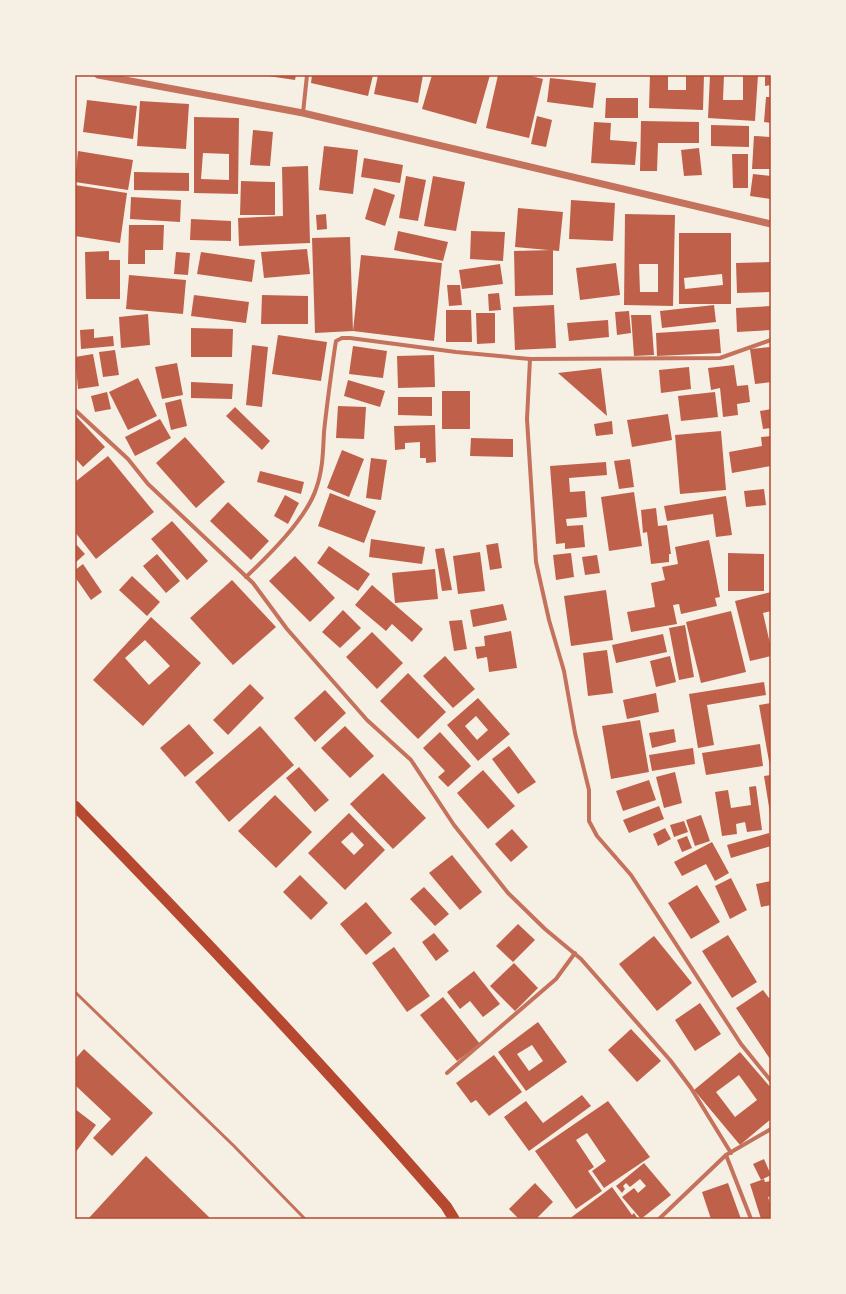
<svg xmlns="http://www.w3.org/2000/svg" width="846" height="1294" font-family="'Varela Round',sans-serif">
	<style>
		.building { fill: #bf614a; fill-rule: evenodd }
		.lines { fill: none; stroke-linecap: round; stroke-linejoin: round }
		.service { stroke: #c5725c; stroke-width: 3 }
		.minor { stroke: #c5725c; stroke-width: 4 }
		.tertiary { stroke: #c5725c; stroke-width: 7 }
		.trunk { stroke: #b5482f; stroke-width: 11 }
		.neatline { fill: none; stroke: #b5482f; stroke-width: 1.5 }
	</style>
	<rect width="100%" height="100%" fill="#f6efe4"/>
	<g class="building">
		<polygon points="261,75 296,75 295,80"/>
		<polygon points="312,75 373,75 368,96 311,83"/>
		<polygon points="378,75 423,75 418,103 374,94"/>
		<polygon points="432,75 490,75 476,124 422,109"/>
		<polygon points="498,75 527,75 543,79 529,138 486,128"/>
		<polygon points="650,75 668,75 668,90 686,90 686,75 704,75 703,110 649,108"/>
		<polygon points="710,75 724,75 723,100 743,100 743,75 758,75 755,121 708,118"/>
		<polygon points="765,75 771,75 771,85 765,86"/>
		<polygon points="550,78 596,83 593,108 547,102"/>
		<polygon points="766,97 771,97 771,123 764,122"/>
		<polygon points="606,98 638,98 638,118 605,118"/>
		<polygon points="87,100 137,106 133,139 83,132"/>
		<polygon points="140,101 189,104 186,149 137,146"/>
		<polygon points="537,116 552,120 546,147 531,144"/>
		<path d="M194,117L239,118L238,194L194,193ZM203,153L229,154V180L201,179Z"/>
		<polygon points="641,121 699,122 699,143 658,143 657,171 640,171"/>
		<polygon points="594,122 611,123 610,140 637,142 635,165 591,163"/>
		<polygon points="711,125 749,126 749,147 711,146"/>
		<polygon points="253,130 273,132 270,166 250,165"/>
		<polygon points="754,136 771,137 770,169 752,169"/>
		<polygon points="324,146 358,150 353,194 319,190"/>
		<polygon points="699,148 702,175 684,176 681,150"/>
		<polygon points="78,151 133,160 128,190 75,182"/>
		<polygon points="732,154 748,154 748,188 733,188"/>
		<polygon points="364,158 403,165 400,183 361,177"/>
		<polygon points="308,166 310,243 239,246 238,218 283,216 282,167"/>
		<polygon points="134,172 189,173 189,191 134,190"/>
		<polygon points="753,174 771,176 771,199 750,196"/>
		<polygon points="406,176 426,180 418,221 399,218"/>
		<polygon points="433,176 465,182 456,231 424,226"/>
		<polygon points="241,181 275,182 275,215 240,215"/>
		<polygon points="75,185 127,193 120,243 75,236"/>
		<polygon points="374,188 395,195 385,226 365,219"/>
		<polygon points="131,197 181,200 180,222 130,219"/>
		<polygon points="571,200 615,203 613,241 569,239"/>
		<polygon points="518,208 563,212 559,251 515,247"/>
		<polygon points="326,214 327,229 317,230 316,215"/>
		<path d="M625,214L675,215L673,306L624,305ZM639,264H658V292H640Z"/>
		<polygon points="191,219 231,221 231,241 190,240"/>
		<polygon points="129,225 164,225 163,250 145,250 145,264 128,264"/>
		<polygon points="398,231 448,242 443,261 394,250"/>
		<polygon points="471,231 505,232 503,261 470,259"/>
		<path d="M679,233H731V304H679ZM722,274L723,285L685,289L684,278Z"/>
		<polygon points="350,237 353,331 361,255 442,263 434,341 353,331 315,333 312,238"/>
		<polygon points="307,249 310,274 264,278 261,252"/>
		<polygon points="553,250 553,295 515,296 514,251"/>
		<polygon points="109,251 109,260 120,260 120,299 86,299 85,252"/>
		<polygon points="176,252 190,253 188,275 174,274"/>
		<polygon points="201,252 255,260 252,282 197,274"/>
		<polygon points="771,262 771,292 737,293 736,263"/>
		<polygon points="616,263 620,295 580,300 576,268"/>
		<polygon points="500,264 503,284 462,289 459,270"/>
		<polygon points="129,275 186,280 183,314 126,309"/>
		<polygon points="447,285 460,285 462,305 449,306"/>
		<polygon points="499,293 501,310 489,311 488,294"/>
		<polygon points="194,295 249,302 246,323 191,316"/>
		<polygon points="262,295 308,296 308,324 261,324"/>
		<polygon points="554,305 556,348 515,350 513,307"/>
		<polygon points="714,305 716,322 662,328 660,311"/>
		<polygon points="771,306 771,330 737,332 736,308"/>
		<polygon points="446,310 471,310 472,342 446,342"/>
		<polygon points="629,311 631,333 617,335 615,312"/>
		<polygon points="476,313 495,313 495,343 477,344"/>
		<polygon points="148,314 150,345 121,348 119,317"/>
		<polygon points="631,315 651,315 654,355 634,356"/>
		<polygon points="608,320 609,337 569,341 567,323"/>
		<polygon points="191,328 233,329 232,357 191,357"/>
		<polygon points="94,329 94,338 113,336 114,346 81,349 80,330"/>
		<polygon points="719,329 721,353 657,356 656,333"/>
		<polygon points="278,335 327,342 321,381 272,374"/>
		<polygon points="252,345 268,347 262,407 246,405"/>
		<polygon points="353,346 387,351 383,378 349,374"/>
		<polygon points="771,347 771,382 755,384 750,349"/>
		<polygon points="115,350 119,375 103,377 99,352"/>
		<polygon points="93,354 99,386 78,389 75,357"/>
		<polygon points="434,355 435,387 398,388 397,356"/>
		<polygon points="177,363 183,395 162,399 155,367"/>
		<polygon points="734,365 737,386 748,385 750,402 737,404 738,415 723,417 720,388 711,390 708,368"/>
		<polygon points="689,367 691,389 661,393 659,370"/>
		<polygon points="601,368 607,416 558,373"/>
		<polygon points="138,378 157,416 128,430 109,392"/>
		<polygon points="348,380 385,391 380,407 344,396"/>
		<polygon points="191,382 233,384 232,399 191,398"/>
		<rect x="442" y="391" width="28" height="38"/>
		<polygon points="107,392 111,409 95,412 91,396"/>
		<polygon points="715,392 718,417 681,421 678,396"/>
		<polygon points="398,397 432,397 432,416 398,415"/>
		<polygon points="181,399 187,426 171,430 165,403"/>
		<polygon points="338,406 366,407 364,439 336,438"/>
		<polygon points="235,407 270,441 262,450 226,416"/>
		<polygon points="771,409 771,428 763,429 760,411"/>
		<polygon points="668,414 672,440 632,447 627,420"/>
		<polygon points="75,415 105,447 83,467 75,458"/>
		<polygon points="160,419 171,438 135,456 125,437"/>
		<polygon points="612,421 613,434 596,436 594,424"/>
		<polygon points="435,425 436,462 426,463 426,458 420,458 420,442 405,443 405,449 395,450 394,426"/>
		<polygon points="721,431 726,490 680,494 675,435"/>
		<polygon points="771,436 771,466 732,473 729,452 762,446 761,437"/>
		<polygon points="185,437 225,482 196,508 156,463"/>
		<polygon points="471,438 513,439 513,457 470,456"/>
		<polygon points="342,450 364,459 349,497 327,488"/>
		<polygon points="108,456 154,512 96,559 75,532 75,482"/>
		<polygon points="371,458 387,460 381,500 366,498"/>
		<polygon points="630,459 634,487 619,489 614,461"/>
		<polygon points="606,462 607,475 569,478 570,492 585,491 587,517 566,519 567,526 583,525 585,547 565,549 565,543 556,544 550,466"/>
		<polygon points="260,471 304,482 301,494 257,482"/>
		<polygon points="764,489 766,505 746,507 744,491"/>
		<polygon points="634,492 642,546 609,551 601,497"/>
		<polygon points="330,493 376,511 364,543 318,526"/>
		<polygon points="285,495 299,503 288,524 274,516"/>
		<polygon points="726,496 732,535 716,537 713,514 667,521 664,506"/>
		<polygon points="228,502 269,541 251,560 210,521"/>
		<polygon points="656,508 658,526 667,525 671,554 669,554 669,562 651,564 647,532 643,533 641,510"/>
		<polygon points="172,521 208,561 187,580 151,539"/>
		<polygon points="371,539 425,547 422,564 369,557"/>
		<polygon points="709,540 720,597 715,598 717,606 681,614 679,604 673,605 677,624 631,632 627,612 655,607 651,583 665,580 662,567 678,564 675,547"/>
		<polygon points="75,543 85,554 75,563"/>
		<polygon points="498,543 502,568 490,570 486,545"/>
		<polygon points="329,546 370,574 358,591 317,563"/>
		<polygon points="444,548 452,590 442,591 435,549"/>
		<polygon points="480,552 485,591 458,594 453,556"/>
		<polygon points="571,553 574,577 556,580 553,555"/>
		<polygon points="728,553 764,554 764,591 728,591"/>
		<polygon points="157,554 180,581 166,593 143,566"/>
		<polygon points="597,555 600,573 585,575 582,557"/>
		<polygon points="295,556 335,598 310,622 269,581"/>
		<polygon points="83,564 102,592 91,600 75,577 75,570"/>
		<polygon points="435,569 438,599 395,603 392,573"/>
		<polygon points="132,576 160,602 147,616 119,590"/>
		<polygon points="232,580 276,627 233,665 190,618"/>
		<polygon points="372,585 423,629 412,642 392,624 386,631 355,605"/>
		<polygon points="606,590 613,640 571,646 564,596"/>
		<polygon points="771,592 771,611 763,613 771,648 771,656 750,661 735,601"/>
		<polygon points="503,604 507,620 473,627 470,610"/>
		<polygon points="343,610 361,628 340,648 322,632"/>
		<polygon points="731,611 746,672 701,683 686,622"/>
		<path d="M151,617L201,663L143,726L93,680ZM145,640L170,666L149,685L125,658Z"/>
		<polygon points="462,620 467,649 454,651 449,621"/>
		<polygon points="685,625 694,677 679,680 669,628"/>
		<polygon points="511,631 517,668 489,672 487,657 477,659 475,647 485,646 484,636"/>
		<polygon points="372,632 403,663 377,689 346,657"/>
		<polygon points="663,634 667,652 616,663 612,645"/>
		<polygon points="607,650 613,693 588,696 583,653"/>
		<polygon points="445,656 475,689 453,708 423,676"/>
		<polygon points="670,656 676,682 656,687 650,661"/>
		<polygon points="408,673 446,712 418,739 380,701"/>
		<polygon points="764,682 766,695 707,705 714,745 698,748 689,694"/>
		<polygon points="250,684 264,698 228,735 213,720"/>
		<polygon points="325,690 346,713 315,742 294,718"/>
		<polygon points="656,693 659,712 627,719 623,700"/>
		<path d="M478,698L510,734L478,761L447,725ZM476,716L488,730L477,740L465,726Z"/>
		<polygon points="771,703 771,767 770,767 759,705"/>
		<polygon points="640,720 649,772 611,779 602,726"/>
		<polygon points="189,724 214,753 185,777 160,748"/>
		<polygon points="260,726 294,765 229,822 195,782"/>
		<polygon points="345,726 374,756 350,778 321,748"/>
		<polygon points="674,729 676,742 652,748 649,733"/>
		<polygon points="440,732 471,766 448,787 438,777 445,771 423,748"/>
		<polygon points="760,744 763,766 706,775 702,753"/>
		<polygon points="509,746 536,782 518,794 492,759"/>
		<polygon points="693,748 695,764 652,771 649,755"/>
		<polygon points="299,767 329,800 315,812 286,778"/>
		<polygon points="483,770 515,806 488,829 457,793"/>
		<polygon points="675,772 682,803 664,808 656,777"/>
		<polygon points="383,773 426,818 393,849 350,804"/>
		<polygon points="771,775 771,813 770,813 764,776"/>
		<polygon points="649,780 656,800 623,811 616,791"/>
		<polygon points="756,786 762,830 747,832 745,822 736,824 737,834 722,836 715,792 728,790 731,808 751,805 749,787"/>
		<polygon points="275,795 312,832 276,868 238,831"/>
		<polygon points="659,806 664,819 629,833 623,820"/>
		<path d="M349,813L385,850L345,890L308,853ZM352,832L364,845L354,855L341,842Z"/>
		<polygon points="701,815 710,841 695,846 686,820"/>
		<polygon points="684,821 688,832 674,837 670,825"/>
		<polygon points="665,828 671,839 658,846 653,834"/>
		<polygon points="512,829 528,847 511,862 495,844"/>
		<polygon points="769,833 771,846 731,858 727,845"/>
		<polygon points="687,836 692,848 682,852 677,840"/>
		<polygon points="712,842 729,873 715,881 706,864 682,876 674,862"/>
		<polygon points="452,855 482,892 460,910 429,873"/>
		<polygon points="300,875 328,903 311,920 283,892"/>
		<polygon points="731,878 747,910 730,919 715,886"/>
		<polygon points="771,881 771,905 761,907 756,884"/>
		<polygon points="697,885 720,922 691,939 668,903"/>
		<polygon points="424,887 449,914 435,926 410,899"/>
		<polygon points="366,902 392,933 366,955 340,924"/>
		<polygon points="518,924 535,940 513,962 496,946"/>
		<polygon points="434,933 449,951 436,961 422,942"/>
		<polygon points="728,935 757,982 732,998 702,951"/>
		<polygon points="654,936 692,983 657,1011 619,964"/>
		<polygon points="394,947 430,996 407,1012 372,963"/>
		<polygon points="514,963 538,988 515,1011 490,986"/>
		<polygon points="474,971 500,1004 483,1017 470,1001 460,1009 447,992"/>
		<polygon points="763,990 769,998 771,997 770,1059 736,1008"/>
		<polygon points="443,997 480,1044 457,1061 420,1015"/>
		<polygon points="700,1003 721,1034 695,1051 675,1020"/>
		<path d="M538,1022L567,1062L526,1091L498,1052ZM532,1045L543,1061L529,1071L517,1054Z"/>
		<polygon points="631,1029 661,1061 637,1082 608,1050"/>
		<polygon points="84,1049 153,1113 112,1156 93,1138 111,1119 75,1085 75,1059"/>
		<path d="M740,1052L771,1088V1119L740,1145L694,1090ZM739,1075L757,1100L735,1117L716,1092Z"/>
		<polygon points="494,1055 522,1092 489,1116 476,1100 471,1103 456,1083"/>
		<polygon points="582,1095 591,1106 529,1151 504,1117 526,1101 543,1123"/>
		<polygon points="608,1101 650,1157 604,1188 592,1171 606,1161 587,1133 576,1140 594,1167 588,1171 602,1191 576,1209 535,1151"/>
		<polygon points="75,1109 96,1125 75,1153"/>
		<polygon points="146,1156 211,1219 88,1219"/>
		<polygon points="764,1159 771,1175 761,1180 753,1164"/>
		<polygon points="644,1163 671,1195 641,1219 622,1197 634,1188 638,1193 646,1186 640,1179 630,1187 626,1183 623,1186 625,1189 622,1193 616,1186"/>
		<polygon points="764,1179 765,1182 771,1181 771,1196 768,1197 771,1206 771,1219 761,1219 750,1184"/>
		<polygon points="535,1183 553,1202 536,1219 519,1219 509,1209"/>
		<polygon points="728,1183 741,1219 711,1219 702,1192"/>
		<polygon points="612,1187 632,1215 634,1213 638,1219 569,1219"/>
	</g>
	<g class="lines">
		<polyline class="service" points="75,992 234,1146 305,1219"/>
		<g class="minor">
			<polyline points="303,113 307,75"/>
			<polyline points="530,359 527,419 536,562 549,620 564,671 575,733 589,790 589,821 597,836 631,875 741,1044 771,1081"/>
			<polyline points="75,410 128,459 148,484 253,583 287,629 367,720 411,760 454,825 508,893 545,929 581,959 670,1060 691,1088 731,1153"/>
			<path d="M246,577C269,555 306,519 316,489C323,470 323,451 324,432C327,403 331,375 335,347L336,341L342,338H350L456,352L530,359L720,358L771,340"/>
			<polyline points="447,1073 556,979 575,953"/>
			<polyline points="726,1155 751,1219"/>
			<polyline points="659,1219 726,1155 771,1129"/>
		</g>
		<polyline class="tertiary" points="98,75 303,113 771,224"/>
		<path class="trunk" d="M75,806C202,936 327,1069 446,1206L454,1219"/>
	</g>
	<rect width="846" height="1294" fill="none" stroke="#f6efe4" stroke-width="152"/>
	<rect x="76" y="76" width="694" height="1142" class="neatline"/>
</svg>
